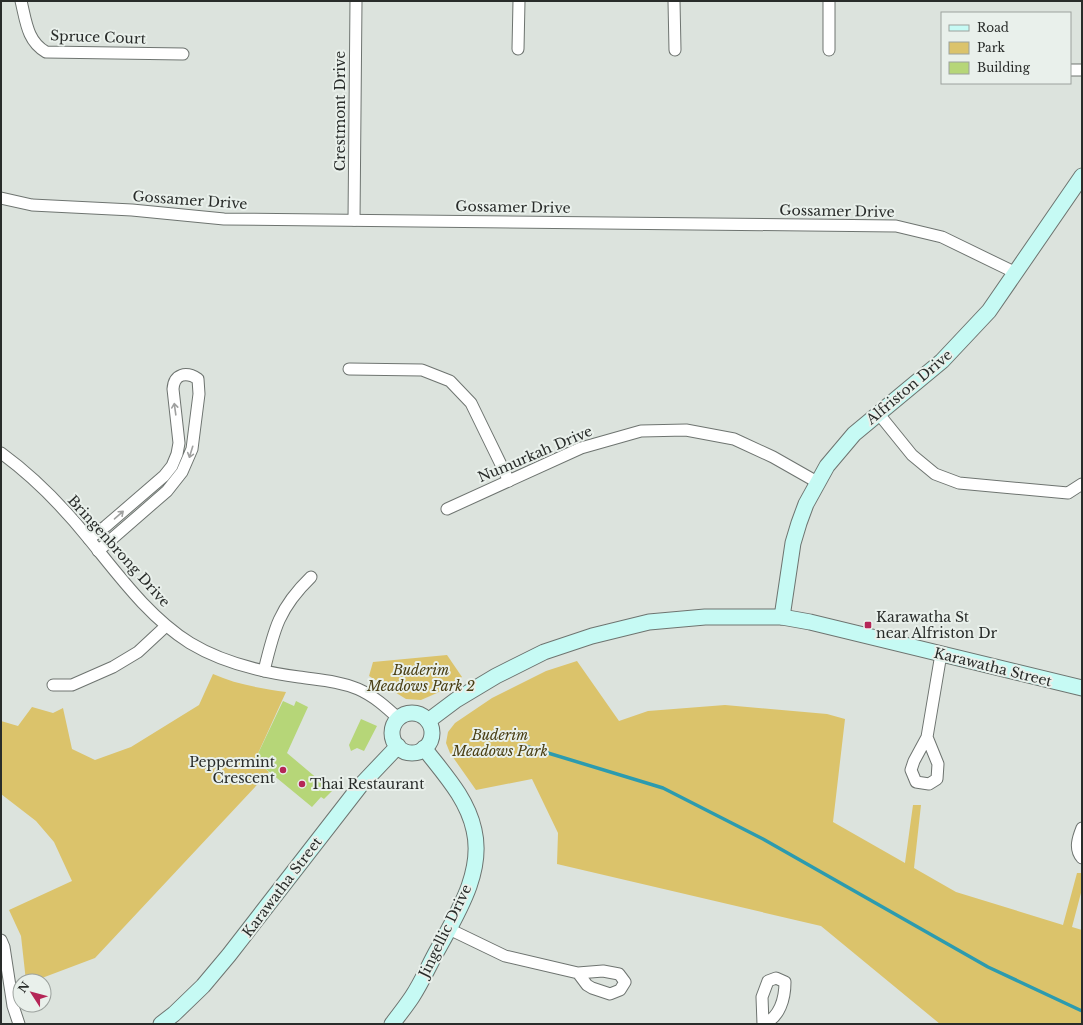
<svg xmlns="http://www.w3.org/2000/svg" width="1083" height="1025" font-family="'Libre Baskerville',serif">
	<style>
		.green { fill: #dbc36b }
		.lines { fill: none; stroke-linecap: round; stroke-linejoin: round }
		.stream { stroke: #2c9baf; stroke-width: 3.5 }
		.building { fill: #b6d678 }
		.street-casing { stroke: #6e7470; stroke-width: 13 }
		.secondary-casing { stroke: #6e7470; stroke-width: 17 }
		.street { stroke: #fff; stroke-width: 11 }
		.secondary { stroke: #c6faf4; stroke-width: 15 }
		.oneway { stroke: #9fa09f }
		.poi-dot { fill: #b52657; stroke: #e9f0eb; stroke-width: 1.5 }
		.labels { text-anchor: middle; stroke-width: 4; stroke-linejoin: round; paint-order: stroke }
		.street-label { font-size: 14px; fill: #292c2a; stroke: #e9f0eb }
		.poi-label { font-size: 14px; fill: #292c2a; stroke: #e9f0eb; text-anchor: start }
		.park-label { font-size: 14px; font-style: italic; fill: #493e13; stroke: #e9f0eb }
	</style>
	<rect width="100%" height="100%" fill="#dce3dd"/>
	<g class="green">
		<polygon points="447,655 462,677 437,693 421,700 406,699 369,676 373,662"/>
		<polygon points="577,661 619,721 648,711 725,705 827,714 845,719 833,822 905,863 913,805 921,805 914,868 956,892 1063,925 1077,873 1082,873 1082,889 1072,927 1082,930 1082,1024 940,1024 821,926 557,864 558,833 532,779 476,790 450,753 446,743 448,732 455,723 492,698 546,671"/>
		<path d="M213,674C235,684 263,689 286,692L255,760L269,772L95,958L34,981H26L21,936L9,910L72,881L54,842L36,821L1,794V721L18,726L32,707L53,713L63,708L72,749L95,760L131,747L199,705Z"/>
	</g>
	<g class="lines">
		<polyline class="stream" points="525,746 663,788 763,839 988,967 1082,1011"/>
	</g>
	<g class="building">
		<polygon points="283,701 294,706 296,701 308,707 287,753 332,791 324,799 321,797 312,807 255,760"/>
		<polygon points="361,719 377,726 364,751 357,748 351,751 349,745"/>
	</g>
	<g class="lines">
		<g class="street-casing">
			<g id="street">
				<path d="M21,1C26,21 27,41 46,52L183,54"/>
				<polyline points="674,1 675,50"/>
				<polyline points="518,49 519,1"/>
				<polyline points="829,50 829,1"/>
				<polyline points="1070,70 1082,70"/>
				<polyline points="1,198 32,205 132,210 224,219 896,226 942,237 1016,273"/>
				<polyline points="354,220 356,1"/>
				<polyline points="349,369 422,370 450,381 471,403 509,481"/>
				<polyline points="878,413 912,455 935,474 959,483 1068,493 1082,484"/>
				<path d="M1,453C34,477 64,508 89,539C120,577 149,617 190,643C223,663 261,672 299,677C319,680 339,681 358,689C374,696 386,707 399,719"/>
				<polyline points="447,509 581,448 641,431 686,430 734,439 773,457 817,482"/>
				<path d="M89,539L106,526L164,476L172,466L177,454L179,443L173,389C174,374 186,371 198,379L199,394L192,449L182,472L167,491L98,551"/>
				<path d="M264,671C274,629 279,608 311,577"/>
				<polyline points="53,685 72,685 113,667 138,652 166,626"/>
				<polyline points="927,737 914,761 911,770 916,782 929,784 937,779 938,764 927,737 941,654"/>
				<path d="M1082,828C1078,838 1074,849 1082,858"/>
				<polyline points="449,929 505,956 578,973 603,971 619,974 625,982 620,990 610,994 592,988 587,985 578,973"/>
				<polyline points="1,940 4,947 13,1006 19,1024"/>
				<path d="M763,1024L762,997L768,981L776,978L785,982C785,998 780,1018 763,1024"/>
			</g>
		</g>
		<g class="secondary-casing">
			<g id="secondary">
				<polyline points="782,617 793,543 799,523 806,504 827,466 854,434 942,361 989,311 1082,176"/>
				<circle cx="412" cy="733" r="20"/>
				<polyline points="428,721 456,700 496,676 544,652 592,636 649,622 705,617 782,617 810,622 1082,688"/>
				<polyline points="161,1024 174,1014 203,986 229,955 360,786 398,746"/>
				<path d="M392,1024C399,1015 406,1006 412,997C422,982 429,965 438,949C457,914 484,872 474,830C467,798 444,774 424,748"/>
			</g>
		</g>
		<use href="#street" class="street"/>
		<use href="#secondary" class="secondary"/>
	</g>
	<defs><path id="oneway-shaft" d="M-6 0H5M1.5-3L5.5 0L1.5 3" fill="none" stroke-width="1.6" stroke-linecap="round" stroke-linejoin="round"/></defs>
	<g class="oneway">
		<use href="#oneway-shaft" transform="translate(175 409) rotate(-98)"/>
		<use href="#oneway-shaft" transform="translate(191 452) rotate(107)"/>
		<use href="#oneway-shaft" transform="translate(119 515) rotate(-41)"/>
	</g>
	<g class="poi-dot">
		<rect x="864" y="621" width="8" height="8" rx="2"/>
		<circle cx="283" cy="770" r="4"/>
		<circle cx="302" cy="784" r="4"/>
	</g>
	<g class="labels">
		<g class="street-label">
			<text transform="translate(98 37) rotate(2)" y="5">Spruce Court</text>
			<text transform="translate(340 111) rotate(-90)" y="5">Crestmont Drive</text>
			<text transform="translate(190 200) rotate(4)" y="5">Gossamer Drive</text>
			<text transform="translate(513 207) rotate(1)" y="5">Gossamer Drive</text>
			<text transform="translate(837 211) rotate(1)" y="5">Gossamer Drive</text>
			<text transform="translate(909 387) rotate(-40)" y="5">Alfriston Drive</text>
			<text transform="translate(535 454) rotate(-23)" y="5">Numurkah Drive</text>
			<text transform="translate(119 551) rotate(48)" y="5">Bringenbrong Drive</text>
			<text transform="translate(993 667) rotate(14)" y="5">Karawatha Street</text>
			<text transform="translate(282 887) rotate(-53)" y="5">Karawatha Street</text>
			<text transform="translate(445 931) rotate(-64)" y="5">Jingellic Drive</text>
		</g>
		<g class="poi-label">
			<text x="876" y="622">Karawatha St<tspan x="876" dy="16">near Alfriston Dr</tspan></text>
			<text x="275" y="767" text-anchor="end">Peppermint<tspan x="275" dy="16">Crescent</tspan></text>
			<text x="310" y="789">Thai Restaurant</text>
		</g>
		<g class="park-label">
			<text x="421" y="675">Buderim<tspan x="421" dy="16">Meadows Park 2</tspan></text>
			<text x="500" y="740">Buderim<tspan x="500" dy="16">Meadows Park</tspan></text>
		</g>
	</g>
	<rect width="1083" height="1025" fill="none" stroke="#292c2a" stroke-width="4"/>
	<rect x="941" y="12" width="130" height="72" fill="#e9f0eb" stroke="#9ca29e"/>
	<rect x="949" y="25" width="20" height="6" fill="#c6faf4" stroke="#9ca29e"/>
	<text x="977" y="32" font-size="12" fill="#292c2a">Road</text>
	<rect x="949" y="42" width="20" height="12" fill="#dbc36b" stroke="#9ca29e"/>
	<text x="977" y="52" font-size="12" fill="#292c2a">Park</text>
	<rect x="949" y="62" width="20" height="12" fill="#b6d678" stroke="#9ca29e"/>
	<text x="977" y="72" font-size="12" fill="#292c2a">Building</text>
	<g transform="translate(32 993) rotate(306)"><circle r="19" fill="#e9f0eb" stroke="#9ca29e"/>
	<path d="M0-3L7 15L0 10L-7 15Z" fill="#b52657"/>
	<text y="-6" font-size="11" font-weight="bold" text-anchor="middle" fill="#292c2a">N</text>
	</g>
</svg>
